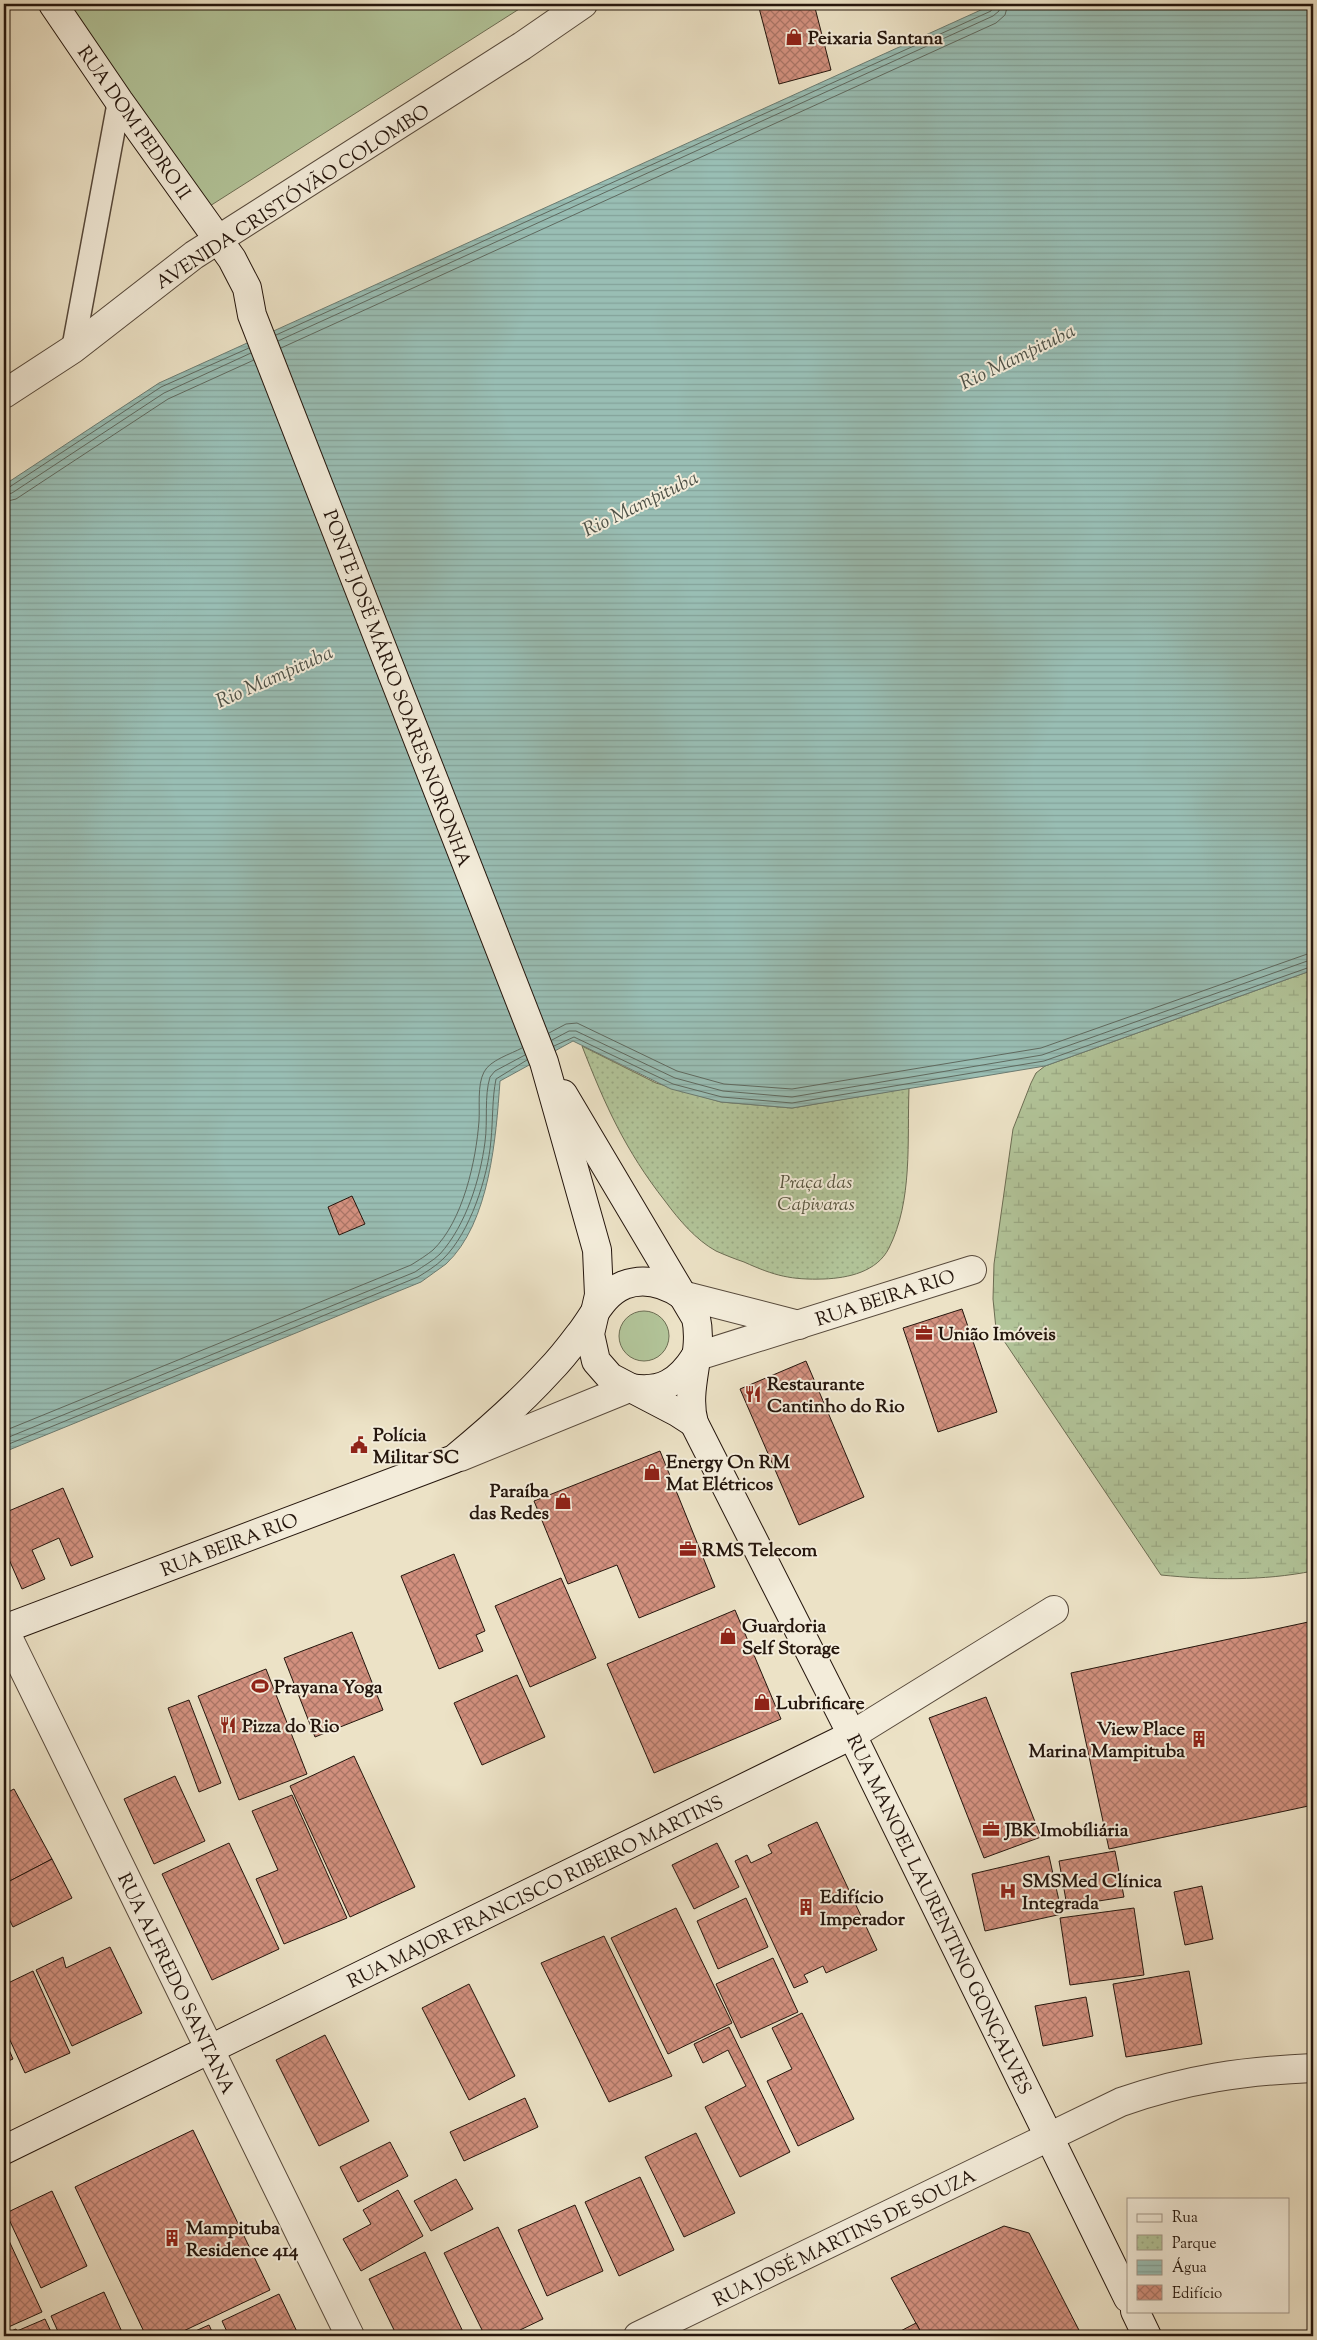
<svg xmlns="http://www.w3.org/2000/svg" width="1317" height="2340" font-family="'Sorts Mill Goudy',serif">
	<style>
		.green { fill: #b2c499; stroke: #6c6d53 }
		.wetland { fill: url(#wetland-marsh); stroke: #6c6d53 }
		.park { fill: url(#park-dots); stroke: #6c6d53 }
		.water { fill: url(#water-rules); stroke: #6b7b71 }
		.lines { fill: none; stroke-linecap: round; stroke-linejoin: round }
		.shore { stroke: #5f6a60; stroke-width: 1 }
		.building { fill: url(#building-cross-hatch); stroke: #25160d }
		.lane-casing { stroke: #57493b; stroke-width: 25 }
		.street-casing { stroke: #57493b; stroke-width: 30 }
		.secondary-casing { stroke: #25160d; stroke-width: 30 }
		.lane { stroke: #f3ecda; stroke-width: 22 }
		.street { stroke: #f3ecda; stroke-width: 28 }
		.secondary { stroke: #f3ecda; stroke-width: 28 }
		.labels { text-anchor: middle; stroke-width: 4; stroke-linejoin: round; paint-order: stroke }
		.poi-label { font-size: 19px; font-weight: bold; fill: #25160d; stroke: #f3ecda; text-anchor: start }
		.street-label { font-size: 19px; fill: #25160d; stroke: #f3ecda }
		.park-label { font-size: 19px; font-style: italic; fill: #56533e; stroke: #f3ecda }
		.water-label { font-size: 20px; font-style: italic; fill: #4e5147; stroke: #f3ecda }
	</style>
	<defs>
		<pattern id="wetland-marsh" width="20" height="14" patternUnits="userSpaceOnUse" patternTransform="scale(1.25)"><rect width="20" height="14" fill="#b2c499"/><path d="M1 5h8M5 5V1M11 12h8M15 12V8" fill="none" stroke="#99a883"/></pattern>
		<pattern id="park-dots" width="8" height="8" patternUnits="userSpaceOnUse" patternTransform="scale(1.25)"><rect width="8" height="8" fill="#b2c499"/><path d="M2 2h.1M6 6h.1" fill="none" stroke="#99a883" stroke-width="1.8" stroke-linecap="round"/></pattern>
		<pattern id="water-rules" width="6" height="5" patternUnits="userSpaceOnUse" patternTransform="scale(1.25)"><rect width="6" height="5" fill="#99beb4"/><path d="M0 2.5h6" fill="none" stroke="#84a39a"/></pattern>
		<pattern id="building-cross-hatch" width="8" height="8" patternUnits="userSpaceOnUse" patternTransform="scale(1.25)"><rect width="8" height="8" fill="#d2907e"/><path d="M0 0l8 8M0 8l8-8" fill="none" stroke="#aa7566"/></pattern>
	</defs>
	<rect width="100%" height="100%" fill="#ece2c6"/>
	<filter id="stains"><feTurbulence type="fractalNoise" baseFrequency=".004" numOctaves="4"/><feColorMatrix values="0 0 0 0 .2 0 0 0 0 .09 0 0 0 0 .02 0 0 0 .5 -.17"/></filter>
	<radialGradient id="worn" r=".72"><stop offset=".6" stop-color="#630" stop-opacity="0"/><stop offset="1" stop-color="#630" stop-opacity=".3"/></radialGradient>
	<g class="green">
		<polygon points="68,4 527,4 202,211"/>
		<circle cx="644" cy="1336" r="25"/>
	</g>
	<path class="wetland" d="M1313,970V1571C1263,1581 1211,1580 1161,1575L996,1329L993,1299L994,1264L1013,1129L1031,1083L1036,1073L1045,1066Z"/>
	<path class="park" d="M582,1046L656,1083L721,1102L792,1108L909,1088C907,1141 913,1200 889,1248C877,1272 848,1278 824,1279C791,1280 775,1276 744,1262C735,1259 725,1255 716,1251C696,1240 679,1220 665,1201C625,1150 605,1105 582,1046Z"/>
	<path class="water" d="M994,4H1313V970L1045,1066L792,1108L721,1102L671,1089L573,1041L500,1081C496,1137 490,1223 446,1264C438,1270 429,1276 421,1282L4,1452V485L159,383Z"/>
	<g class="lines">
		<g class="shore">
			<polyline points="276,335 991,11 994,4"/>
			<polyline points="278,341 993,16 999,11 1000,4"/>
			<polyline points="281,348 996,23 1005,15 1008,4"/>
			<polyline points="4,489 8,488 161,387 249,348"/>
			<polyline points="4,495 12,493 164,393 251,353"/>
			<polyline points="4,502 16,499 168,399 254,360"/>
			<polyline points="549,1033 566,1024 577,1023 677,1071 724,1084 792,1089 1041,1048 1313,952"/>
			<polyline points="552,1040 569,1031 576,1031 675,1078 723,1091 792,1097 1042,1055 1313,959"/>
			<polyline points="554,1046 574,1037 673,1084 722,1097 792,1103 1044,1061 1313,966"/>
			<path d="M4,1431L411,1265C419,1260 427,1255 433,1250C463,1221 476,1161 479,1121C480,1107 477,1085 484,1072C490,1060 511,1054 522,1048"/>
			<path d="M4,1439L415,1272C423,1266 433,1261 440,1254C466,1225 480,1180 485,1142C488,1120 484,1097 490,1077L495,1071L525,1055"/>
			<path d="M4,1446L418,1277C426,1272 436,1266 443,1259C470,1233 488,1177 491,1140C493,1120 492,1099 496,1079L527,1060"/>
		</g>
	</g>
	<g class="building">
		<polygon points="758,4 814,4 831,70 779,84"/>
		<polygon points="352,1196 365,1224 339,1235 328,1207"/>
		<polygon points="962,1309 997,1412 938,1432 903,1328"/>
		<polygon points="806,1361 864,1497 799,1525 740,1389"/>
		<polygon points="660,1451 715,1587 639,1618 617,1565 568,1584 534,1501"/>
		<polygon points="63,1488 93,1557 71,1566 59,1538 32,1550 45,1579 22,1589 4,1548 4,1513"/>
		<polygon points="454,1554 485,1631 476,1635 483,1651 439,1669 401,1576"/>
		<polygon points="561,1578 596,1658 530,1687 495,1606"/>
		<polygon points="735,1610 781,1719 654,1773 607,1664"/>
		<polygon points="1313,1621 1313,1805 1109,1849 1071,1673"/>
		<polygon points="352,1632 383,1710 315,1737 284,1658"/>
		<polygon points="266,1669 307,1774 239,1800 198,1696"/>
		<polygon points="517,1675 545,1737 482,1765 454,1703"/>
		<polygon points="986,1697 1041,1837 984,1858 929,1718"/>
		<polygon points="189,1700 221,1783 199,1792 168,1708"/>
		<polygon points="354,1756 415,1887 350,1917 290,1786"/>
		<polygon points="175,1776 205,1841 154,1864 124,1799"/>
		<polygon points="14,1789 52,1859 4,1884 4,1794"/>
		<polygon points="292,1795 347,1918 284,1944 256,1879 278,1870 252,1811"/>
		<polygon points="817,1822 877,1950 826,1973 823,1966 804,1975 808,1982 794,1988 735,1861 747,1855 751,1863 772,1853 768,1845"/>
		<polygon points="229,1843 279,1949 212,1980 162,1874"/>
		<polygon points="717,1843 739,1887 694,1909 672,1865"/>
		<polygon points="1115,1851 1124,1897 1067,1906 1059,1861"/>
		<polygon points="1049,1856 1062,1914 985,1931 972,1874"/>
		<polygon points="52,1859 72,1898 13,1927 4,1909 4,1884"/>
		<polygon points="1202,1886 1213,1939 1185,1945 1174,1892"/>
		<polygon points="746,1898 768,1947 718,1969 697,1921"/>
		<polygon points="676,1908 732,2023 668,2054 611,1938"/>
		<polygon points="1134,1908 1144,1975 1070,1985 1060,1918"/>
		<polygon points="604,1936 672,2076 609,2102 541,1963"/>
		<polygon points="110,1947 142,2013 72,2046 36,1970 63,1957 66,1968"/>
		<polygon points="773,1958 798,2012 741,2038 716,1984"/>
		<polygon points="33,1971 70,2053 25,2073 4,2027 4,1985"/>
		<polygon points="1189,1971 1202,2044 1126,2057 1113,1984"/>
		<polygon points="469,1984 515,2076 469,2100 422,2008"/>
		<polygon points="1086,1997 1093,2036 1043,2046 1035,2006"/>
		<polygon points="802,2013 854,2119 798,2146 767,2081 792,2069 772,2028"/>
		<polygon points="729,2027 790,2152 740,2177 705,2107 746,2086 728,2050 703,2063 694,2044"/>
		<polygon points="325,2035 369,2121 319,2146 276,2060"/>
		<polygon points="4,2038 13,2059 4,2063"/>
		<polygon points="525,2098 538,2127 464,2161 450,2132"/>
		<polygon points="193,2130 270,2290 173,2336 146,2336 75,2187"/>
		<polygon points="696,2133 735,2213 684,2237 645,2157"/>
		<polygon points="390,2142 408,2176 358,2202 340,2167"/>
		<polygon points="640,2177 674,2250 619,2276 585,2202"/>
		<polygon points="456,2179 473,2209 431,2231 414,2201"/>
		<polygon points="398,2190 423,2236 361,2271 343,2239 371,2224 363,2210"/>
		<polygon points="52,2191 87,2266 41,2288 6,2213"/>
		<polygon points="575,2205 603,2271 547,2296 518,2230"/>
		<polygon points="1004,2226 1029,2233 1082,2336 923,2336 891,2278"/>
		<polygon points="498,2227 543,2319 520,2330 523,2336 485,2336 444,2253"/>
		<polygon points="4,2230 42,2312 4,2329"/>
		<polygon points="425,2252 465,2336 397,2336 369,2279"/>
		<polygon points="104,2292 122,2332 113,2336 60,2336 51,2316"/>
		<polygon points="279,2294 299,2336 229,2336 222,2321"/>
		<polygon points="45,2319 53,2336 4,2336 4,2334 16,2329 17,2331"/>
		<polygon points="916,2323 923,2336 891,2336"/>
		<polygon points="209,2325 214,2336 184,2336"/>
	</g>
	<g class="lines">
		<g class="lane-casing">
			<polyline id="lane" points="73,349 119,101"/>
		</g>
		<g class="street-casing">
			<g id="street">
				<polyline points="4,394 73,349 194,255 522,46 583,4"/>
				<polyline points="682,1295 799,1325"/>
				<polyline points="695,1357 972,1270"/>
				<polyline points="460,1457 629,1388"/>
				<polyline points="4,1629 350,2336"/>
				<polyline points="852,1735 1054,1610"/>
				<path d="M638,2336L1121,2102C1187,2079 1243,2071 1313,2068"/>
			</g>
		</g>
		<g class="secondary-casing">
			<g id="secondary">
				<polyline points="53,4 119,101 232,259 247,288 252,315 544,1062 597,1250 599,1295 590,1334 596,1361 610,1377 677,1412 694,1423"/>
				<path d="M563,1094L696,1318C704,1353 684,1388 694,1423L852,1735L1128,2298"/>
				<path d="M631,1388C661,1393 679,1382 695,1357"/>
				<path d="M4,1629L454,1459C488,1431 520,1403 549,1371C560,1360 570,1347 579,1335C593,1318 602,1294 624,1285C645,1277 664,1283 682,1295"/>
				<polyline points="4,2150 852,1735"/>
				<polyline points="1135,2311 1147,2336"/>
			</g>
		</g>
		<use href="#lane" class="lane"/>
		<use href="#street" class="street"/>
		<use href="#secondary" class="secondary"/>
	</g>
	<defs>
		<g id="shop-bare" transform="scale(1.35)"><path d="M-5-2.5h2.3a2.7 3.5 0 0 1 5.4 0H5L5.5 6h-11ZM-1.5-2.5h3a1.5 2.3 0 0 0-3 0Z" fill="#8f2418" stroke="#f3ecda" stroke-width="2.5" paint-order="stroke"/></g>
		<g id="office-bare" transform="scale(1.35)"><path d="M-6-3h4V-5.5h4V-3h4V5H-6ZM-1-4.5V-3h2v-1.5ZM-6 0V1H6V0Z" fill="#8f2418" stroke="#f3ecda" stroke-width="2.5" paint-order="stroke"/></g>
		<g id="restaurant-bare" transform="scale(1.35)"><path d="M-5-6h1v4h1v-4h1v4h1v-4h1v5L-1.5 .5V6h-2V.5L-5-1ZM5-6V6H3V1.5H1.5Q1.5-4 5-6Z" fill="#8f2418" stroke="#f3ecda" stroke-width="2.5" paint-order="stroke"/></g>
		<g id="civic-bare" transform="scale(1.35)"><path d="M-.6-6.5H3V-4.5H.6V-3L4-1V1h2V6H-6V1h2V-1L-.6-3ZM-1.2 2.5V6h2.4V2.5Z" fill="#8f2418" stroke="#f3ecda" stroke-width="2.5" paint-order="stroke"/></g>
		<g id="stadium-bare" transform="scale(1.35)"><path d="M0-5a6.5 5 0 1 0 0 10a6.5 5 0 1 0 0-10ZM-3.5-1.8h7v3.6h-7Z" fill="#8f2418" stroke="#f3ecda" stroke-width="2.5" paint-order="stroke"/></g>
		<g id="building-bare" transform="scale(1.35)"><path d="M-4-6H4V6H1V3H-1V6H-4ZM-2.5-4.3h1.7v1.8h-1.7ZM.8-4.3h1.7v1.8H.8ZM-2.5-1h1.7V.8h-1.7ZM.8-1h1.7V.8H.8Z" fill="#8f2418" stroke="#f3ecda" stroke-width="2.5" paint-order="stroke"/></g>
		<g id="hospital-bare" transform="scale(1.35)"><path d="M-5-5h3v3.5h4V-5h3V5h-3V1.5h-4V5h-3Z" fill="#8f2418" stroke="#f3ecda" stroke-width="2.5" paint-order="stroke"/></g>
	</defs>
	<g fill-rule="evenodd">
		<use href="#shop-bare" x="794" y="37"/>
		<use href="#office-bare" x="924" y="1333"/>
		<use href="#restaurant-bare" x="753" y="1394"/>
		<use href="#civic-bare" x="359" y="1445"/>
		<use href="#shop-bare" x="652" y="1472"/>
		<use href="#shop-bare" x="563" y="1501"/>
		<use href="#office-bare" x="688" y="1549"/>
		<use href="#shop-bare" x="728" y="1636"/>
		<use href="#stadium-bare" x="260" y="1686"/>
		<use href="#shop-bare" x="762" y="1702"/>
		<use href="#restaurant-bare" x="228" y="1725"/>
		<use href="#building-bare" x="1199" y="1739"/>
		<use href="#office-bare" x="991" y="1829"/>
		<use href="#hospital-bare" x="1008" y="1891"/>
		<use href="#building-bare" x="806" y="1907"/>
		<use href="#building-bare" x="172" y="2238"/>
	</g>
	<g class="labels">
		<g class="poi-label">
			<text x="808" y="44">Peixaria Santana</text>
			<text x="938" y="1340">União Imóveis</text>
			<text x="767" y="1390">Restaurante<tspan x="767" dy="22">Cantinho do Rio</tspan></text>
			<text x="373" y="1441">Polícia<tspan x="373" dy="22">Militar SC</tspan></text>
			<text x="666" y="1468">Energy On RM<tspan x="666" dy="22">Mat Elétricos</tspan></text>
			<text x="549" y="1497" text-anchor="end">Paraíba<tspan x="549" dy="22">das Redes</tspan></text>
			<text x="702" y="1556">RMS Telecom</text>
			<text x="742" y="1632">Guardoria<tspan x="742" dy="22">Self Storage</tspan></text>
			<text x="274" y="1693">Prayana Yoga</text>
			<text x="776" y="1709">Lubrificare</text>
			<text x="242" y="1732">Pizza do Rio</text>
			<text x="1185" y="1735" text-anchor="end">View Place<tspan x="1185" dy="22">Marina Mampituba</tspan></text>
			<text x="1005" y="1836">JBK Imobíliária</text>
			<text x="1022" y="1887">SMSMed Clínica<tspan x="1022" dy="22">Integrada</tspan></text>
			<text x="820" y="1903">Edifício<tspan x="820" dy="22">Imperador</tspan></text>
			<text x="186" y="2234">Mampituba<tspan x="186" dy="22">Residence 414</tspan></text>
		</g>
		<g class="street-label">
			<text transform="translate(135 122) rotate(55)" y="7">RUA DOM PEDRO II</text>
			<text transform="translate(292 196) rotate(-33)" y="7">AVENIDA CRISTÓVÃO COLOMBO</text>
			<text transform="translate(398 688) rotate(69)" y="7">PONTE JOSÉ MÁRIO SOARES NORONHA</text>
			<text transform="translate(885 1297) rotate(-18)" y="7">RUA BEIRA RIO</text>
			<text transform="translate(229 1544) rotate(-21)" y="7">RUA BEIRA RIO</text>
			<text transform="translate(535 1891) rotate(-26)" y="7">RUA MAJOR FRANCISCO RIBEIRO MARTINS</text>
			<text transform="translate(940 1914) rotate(64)" y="7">RUA MANOEL LAURENTINO GONÇALVES</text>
			<text transform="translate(177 1983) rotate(64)" y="7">RUA ALFREDO SANTANA</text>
			<text transform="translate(844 2237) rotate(-26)" y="7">RUA JOSÉ MARTINS DE SOUZA</text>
		</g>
		<g class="park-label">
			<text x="816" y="1188">Praça das<tspan x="816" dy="22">Capivaras</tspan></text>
		</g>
		<g class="water-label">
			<text transform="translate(1017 356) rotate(-26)" y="7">Rio Mampituba</text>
			<text transform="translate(640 503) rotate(-26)" y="7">Rio Mampituba</text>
			<text transform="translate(274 676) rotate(-24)" y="7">Rio Mampituba</text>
		</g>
	</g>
	<rect width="1317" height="2340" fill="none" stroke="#ece2c6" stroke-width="20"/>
	<rect x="5" y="5" width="1307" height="2330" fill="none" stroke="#25160d" stroke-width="2.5"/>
	<rect x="10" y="10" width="1297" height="2320" fill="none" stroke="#25160d"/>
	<rect x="1127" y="2198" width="162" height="115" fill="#f3ecda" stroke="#a19688"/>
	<rect x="1137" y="2214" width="25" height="8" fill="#f3ecda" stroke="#a19688"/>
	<text x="1172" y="2222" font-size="15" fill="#25160d">Rua</text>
	<rect x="1137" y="2235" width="25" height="15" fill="url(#park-dots)" stroke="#a19688"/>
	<text x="1172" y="2248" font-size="15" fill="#25160d">Parque</text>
	<rect x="1137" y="2260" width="25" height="15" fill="url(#water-rules)" stroke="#a19688"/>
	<text x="1172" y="2272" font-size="15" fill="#25160d">Água</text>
	<rect x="1137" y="2285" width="25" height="15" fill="url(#building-cross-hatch)" stroke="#a19688"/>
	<text x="1172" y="2298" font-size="15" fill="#25160d">Edifício</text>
	<rect width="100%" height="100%" filter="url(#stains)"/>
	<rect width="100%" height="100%" fill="url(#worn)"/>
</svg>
